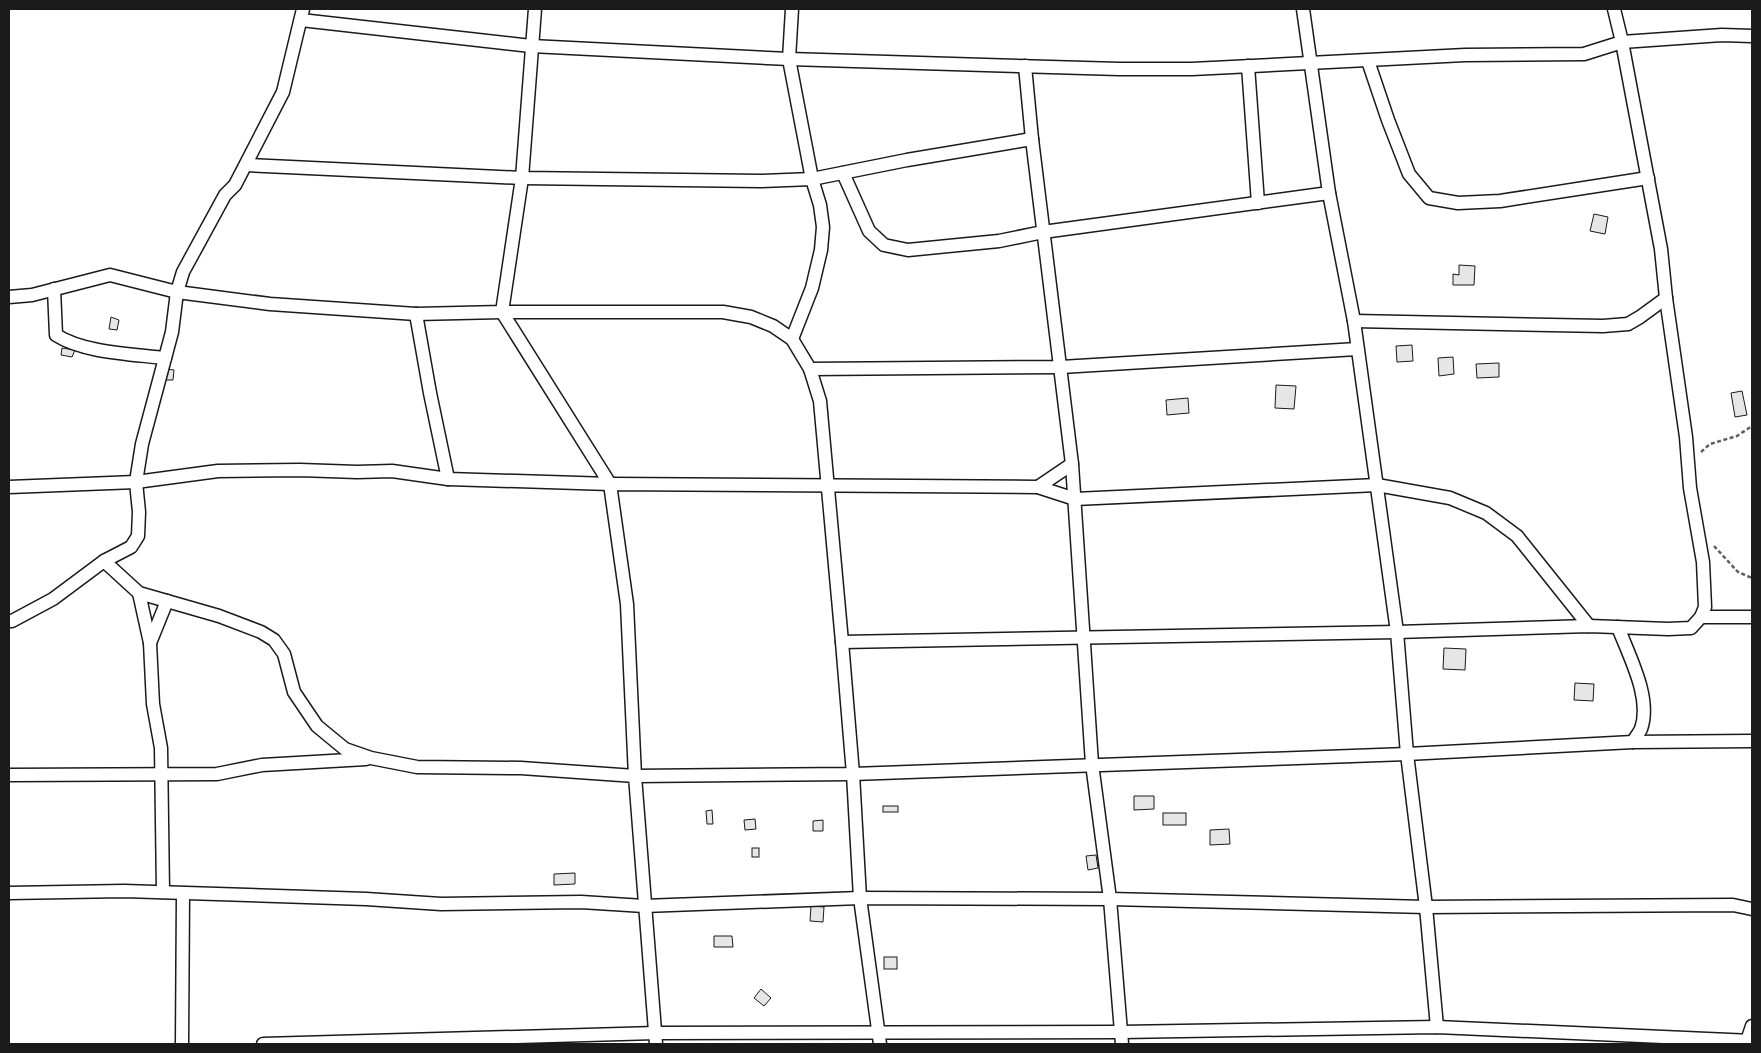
<svg xmlns="http://www.w3.org/2000/svg" width="1761" height="1053" font-family="'PT Sans',sans-serif">
	<style>
		.building { fill: #e6e6e6; stroke: #1a1a1a }
		.lines { fill: none; stroke-linecap: round; stroke-linejoin: round }
		.street-casing { stroke: #1a1a1a; stroke-width: 15 }
		.path { stroke: #5f5f5f; stroke-width: 2.5; stroke-dasharray: 4 2.5; stroke-linecap: butt }
		.street { stroke: #fff; stroke-width: 12 }
	</style>
	<rect width="100%" height="100%" fill="#fff"/>
	<g class="building">
		<polygon points="1594,214 1608,217 1605,234 1590,231"/>
		<polygon points="1459,265 1475,266 1474,285 1453,285 1453,274 1459,275"/>
		<polygon points="111,317 119,320 117,330 109,329"/>
		<polygon points="1412,345 1413,361 1397,362 1396,346"/>
		<polygon points="62,348 75,350 72,357 61,355"/>
		<polygon points="1453,357 1454,374 1439,376 1438,358"/>
		<polygon points="1499,363 1499,377 1477,378 1476,364"/>
		<polygon points="166,369 174,370 173,380 165,380"/>
		<polygon points="1276,385 1296,386 1294,409 1275,408"/>
		<polygon points="1742,391 1747,415 1735,417 1731,393"/>
		<polygon points="1188,398 1189,413 1167,415 1166,400"/>
		<polygon points="1444,648 1466,649 1465,670 1443,669"/>
		<polygon points="1575,683 1594,684 1593,701 1574,700"/>
		<polygon points="1134,796 1154,796 1154,809 1134,810"/>
		<rect x="883" y="806" width="15" height="6"/>
		<polygon points="712,810 713,824 707,824 706,811"/>
		<rect x="1163" y="813" width="23" height="12"/>
		<polygon points="755,819 756,829 745,830 744,820"/>
		<polygon points="823,820 823,831 813,831 813,821"/>
		<polygon points="1229,829 1230,844 1210,845 1210,830"/>
		<rect x="752" y="848" width="7" height="9"/>
		<polygon points="1096,855 1098,868 1088,870 1086,856"/>
		<polygon points="575,873 575,884 554,885 554,874"/>
		<polygon points="811,906 824,907 823,922 810,921"/>
		<polygon points="714,936 732,936 733,947 714,947"/>
		<rect x="884" y="957" width="13" height="12"/>
		<polygon points="761,989 771,998 764,1006 754,998"/>
	</g>
	<g class="lines">
		<g class="street-casing">
			<g id="street">
				<polyline points="1303,9 1329,193 1354,321 1397,632 1407,754 1426,907 1437,1027"/>
				<polyline points="301,20 531,46 789,59 1119,69 1192,69 1465,55 1584,54 1622,42 1722,35 1752,36"/>
				<polyline points="1368,61 1388,120 1409,174 1429,198 1458,203 1500,201 1648,178"/>
				<polyline points="1025,66 1032,139 1072,464 1092,764 1110,899 1122,1044"/>
				<polyline points="1248,66 1258,203"/>
				<polyline points="246,165 522,178 761,181 812,179 907,160 1032,139"/>
				<polyline points="843,173 869,231 884,245 908,250 999,241 1043,232 1329,193"/>
				<path d="M54,289L56,335C84,353 132,354 165,358"/>
				<polyline points="9,297 32,295 110,275 177,292 270,304 416,314 502,312 522,178 535,9"/>
				<polyline points="502,312 723,312 751,317 773,326 792,339 810,369 820,401 842,642 853,774 860,898 880,1044"/>
				<polyline points="416,314 430,393 448,479"/>
				<polyline points="1354,321 1603,326 1628,324 1640,317 1666,298"/>
				<polyline points="792,339 812,288 821,250 823,227 820,205 812,179 789,59 792,9"/>
				<polyline points="810,369 1061,367 1357,349"/>
				<polyline points="9,487 136,482 218,471 300,470 357,472 392,471 448,479 610,484 502,312"/>
				<polyline points="1038,487 1072,464"/>
				<polyline points="104,561 131,547 138,536 139,512 136,482 142,444 172,332 177,292 183,272 225,195 235,185 283,92 303,9"/>
				<polyline points="139,593 150,643 153,704 161,748 163,892"/>
				<polyline points="1701,617 1752,617"/>
				<polyline points="9,621 12,621 53,599 104,561 139,593 219,616 261,632 274,640 284,654 294,692 317,726 345,749 371,758 417,767 521,768 635,776 656,1044"/>
				<polyline points="1589,626 1517,536 1486,513 1450,498 1377,485 1075,499 1038,487 610,484 627,604 635,776 853,774 1407,754 1633,742 1752,741"/>
				<path d="M1618,627C1629,656 1652,698 1641,729C1639,733 1635,738 1633,742"/>
				<polyline points="842,642 1397,632 1589,626 1668,629 1691,628 1701,617 1705,607 1703,562 1690,488 1686,437 1666,298 1661,249 1622,42 1614,9"/>
				<polyline points="150,643 167,601"/>
				<polyline points="9,775 217,774 262,765 366,759"/>
				<polyline points="9,893 124,891 366,899 441,904 581,902 644,906 860,898 1110,899 1426,907 1733,905 1752,909"/>
				<polyline points="1747,1041 1752,1026"/>
				<polyline points="182,1044 183,894"/>
				<polyline points="263,1044 656,1033 1121,1032 1437,1027 1752,1041"/>
			</g>
		</g>
		<g class="path">
			<polyline points="1701,452 1710,444 1737,436 1752,426"/>
			<polyline points="1714,546 1738,572 1752,578"/>
		</g>
		<use href="#street" class="street"/>
	</g>
	<rect width="1761" height="1053" fill="none" stroke="#1a1a1a" stroke-width="20"/>
</svg>
